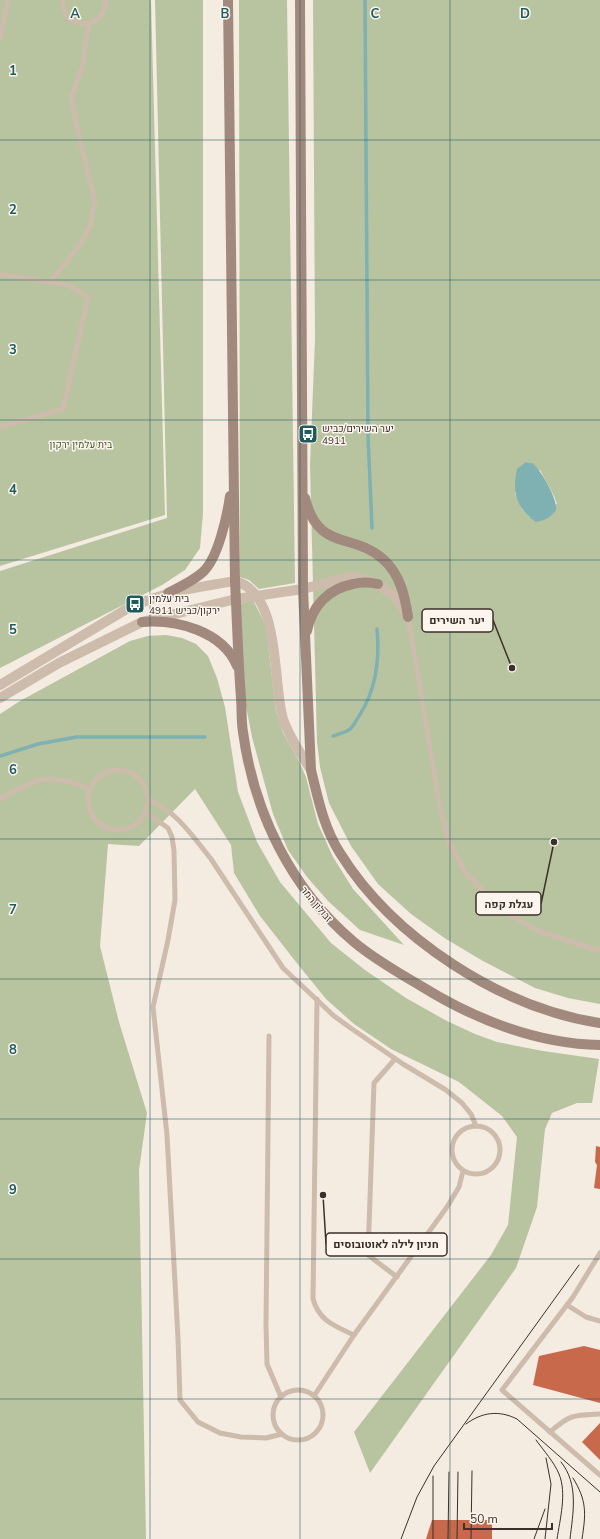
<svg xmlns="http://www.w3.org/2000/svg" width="600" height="1539" font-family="'Nunito Sans',Heebo,sans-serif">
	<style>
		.green { fill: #b8c4a0; fill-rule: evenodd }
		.water { fill: #7fb0b2 }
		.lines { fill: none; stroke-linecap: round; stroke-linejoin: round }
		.stream { stroke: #7fb0b2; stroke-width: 3.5 }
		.building { fill: #c8694b }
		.service { stroke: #cdbbac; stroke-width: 5 }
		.minor { stroke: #cdbbac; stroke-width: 10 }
		.secondary { stroke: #a18a7d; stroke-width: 10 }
		.tram { stroke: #3b302b; stroke-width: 1 }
		.grid { fill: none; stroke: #1f5a5e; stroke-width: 1; stroke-opacity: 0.55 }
		.labels { text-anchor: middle; stroke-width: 3; stroke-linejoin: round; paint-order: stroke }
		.poi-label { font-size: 10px; fill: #3b302b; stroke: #fbf5ee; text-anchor: start }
		.park-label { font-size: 10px; fill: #4a5a2e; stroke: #fbf5ee }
		.street-label { font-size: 10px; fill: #3b302b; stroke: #fbf5ee }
		.grid-label { font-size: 13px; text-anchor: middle; font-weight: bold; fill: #1f5a5e; stroke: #fbf5ee; stroke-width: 3; stroke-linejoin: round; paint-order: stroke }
		.leader { fill: none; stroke: #3b302b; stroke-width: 1.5 }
		.callout-dot { fill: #3b302b; stroke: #fbf5ee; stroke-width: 1.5 }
		.callout { fill: #fbf5ee; stroke: #3b302b; stroke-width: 1.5 }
		.callout-label { font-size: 11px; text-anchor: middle; font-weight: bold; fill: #3b302b }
	</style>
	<rect width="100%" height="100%" fill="#f4ebe1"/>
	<g class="green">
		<polygon points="0,0 151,0 165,515 0,566"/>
		<polygon points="155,0 203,0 203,513 200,548 185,570 162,585 0,668 0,571 167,518"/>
		<polygon points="239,0 287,0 295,583 259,589 249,580 240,577"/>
		<path d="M313,0H600V1004L568,998L535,988L483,961L446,939L411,914L378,884L351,846L329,803L320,767L317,742L310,465L315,339ZM540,470L554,496L557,504L529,517L522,509L515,493Z"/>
		<polygon points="253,600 264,622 267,635 276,712 283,733 299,761 306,777 318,824 333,857 353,889 404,945 360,930 328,901 307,877 288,850 273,814 252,737 245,701 240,604"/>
		<polygon points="166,635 182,638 196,644 208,656 217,678 225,707 238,792 257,842 280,882 331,943 365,970 406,998 445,1020 475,1034 497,1042 543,1051 599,1059 592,1103 577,1103 552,1113 545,1129 537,1207 516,1268 370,1473 354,1432 491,1255 508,1225 517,1137 502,1116 459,1082 391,1049 354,1024 326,999 296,962 260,916 234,873 231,845 195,789 139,846 108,844 100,946 119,1022 147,1113 139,1170 146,1539 0,1539 0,714 20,701 130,641 148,636"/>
	</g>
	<path class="water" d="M526,462C527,463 531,463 532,463C540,468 558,500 556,509C555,513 551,515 548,518C544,520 541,521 536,522C516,508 512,492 517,469Z"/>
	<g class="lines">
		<g class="stream">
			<polyline points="365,0 368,435 372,528"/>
			<path d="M333,736C338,734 345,733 350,729C354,726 356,720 359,716C376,690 380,660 377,629"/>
			<polyline points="0,756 38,744 77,737 205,737"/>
		</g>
	</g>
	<g class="building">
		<polygon points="596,1146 600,1147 600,1189 594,1188 597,1165 595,1162"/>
		<polygon points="584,1346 600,1350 600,1403 533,1385 539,1356"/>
		<polygon points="600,1423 600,1460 582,1442"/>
		<polygon points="432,1520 492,1520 492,1539 426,1539"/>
	</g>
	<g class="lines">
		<g class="service">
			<path d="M63,0C61,31 105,32 106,0"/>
			<polyline points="0,38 8,0"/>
			<polyline points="0,274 68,285 88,297 63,409 0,427"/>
			<polyline points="50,282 80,245 90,226 95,201 78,132 71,97 82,68 89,23"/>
			<polyline points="408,617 440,808 449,842 465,872 503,911 539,931 600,951"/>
			<circle cx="118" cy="800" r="30"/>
			<path d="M0,799C13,792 26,784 40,780C54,777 77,783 90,789"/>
			<path d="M148,799C177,812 191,834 211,859L283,968L334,1016L352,1029L403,1064L446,1090L462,1103L471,1114L476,1126"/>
			<polyline points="145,812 168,828 172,837 174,851 175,900 168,940 153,1007 167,1135 178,1338 180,1400 198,1422 220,1433 241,1437 266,1438 282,1434"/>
			<path d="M317,999L313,1299C319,1321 335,1326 354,1335"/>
			<polyline points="269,1036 266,1325 267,1364 281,1397"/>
			<polyline points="395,1059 374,1083 368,1255 397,1277"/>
			<circle cx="476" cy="1150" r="24"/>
			<polyline points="600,1253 573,1297 502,1390 600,1475"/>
			<polyline points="567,1305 586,1317 600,1321"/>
			<circle cx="298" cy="1415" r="25"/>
			<polyline points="314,1396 354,1335 447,1207 459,1187 463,1171"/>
			<path d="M550,1432C570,1414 574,1415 600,1414"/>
		</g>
		<g class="minor">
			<path d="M0,685L130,607C165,592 198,587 235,581C282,593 272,683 283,719C289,737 301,754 311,770"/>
			<polyline points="0,698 59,663 142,622 236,599 303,589 345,578 354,577 371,581 385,589 397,599 408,616"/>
		</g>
		<g class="secondary">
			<path d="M228,0L235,581C237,620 238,659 241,698C242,709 241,721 243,732C254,813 291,889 354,942C374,959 399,973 421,986C474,1019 537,1044 600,1045"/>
			<path d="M300,0L303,589L311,770C318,799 324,828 340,853C393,938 501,1008 600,1023"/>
			<path d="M305,498C318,552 353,532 383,559C400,574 405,596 408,617"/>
			<path d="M168,593C180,587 193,581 203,572C218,558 227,517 230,496"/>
			<path d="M142,622C176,619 223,631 237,666"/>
			<path d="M307,631C312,606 328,589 353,584C361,582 370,582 378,584"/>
		</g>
		<g class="tram">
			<path d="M466,1424C482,1412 499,1410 517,1419L600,1492"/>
			<path d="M536,1440C544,1451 554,1462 559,1474C567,1493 560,1519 557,1539"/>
			<path d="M561,1462C579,1484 573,1513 570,1539"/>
			<path d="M573,1478C587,1501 586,1513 582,1539"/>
			<polyline points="401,1539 417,1497 434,1466 579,1265"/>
			<polyline points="433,1539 433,1476"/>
			<polyline points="448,1539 449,1472"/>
			<polyline points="457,1539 458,1472"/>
			<polyline points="471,1539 472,1471"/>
			<polyline points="534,1539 545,1509"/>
			<polyline points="545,1539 551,1484 546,1458"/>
		</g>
	</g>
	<path class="grid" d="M150,0V1539M300,0V1539M450,0V1539M0,140H600M0,280H600M0,420H600M0,560H600M0,700H600M0,839H600M0,979H600M0,1119H600M0,1259H600M0,1399H600"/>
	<defs>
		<g id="bus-square" transform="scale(1)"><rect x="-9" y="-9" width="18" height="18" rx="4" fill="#1f5a5e" stroke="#fbf5ee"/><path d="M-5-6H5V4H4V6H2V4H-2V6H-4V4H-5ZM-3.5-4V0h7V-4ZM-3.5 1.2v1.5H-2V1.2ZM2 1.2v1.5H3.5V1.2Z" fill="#fff"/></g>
	</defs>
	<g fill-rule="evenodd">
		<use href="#bus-square" x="308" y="434"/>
		<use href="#bus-square" x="135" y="604"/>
	</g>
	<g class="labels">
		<g class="poi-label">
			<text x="322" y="432">יער השירים/כביש<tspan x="322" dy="12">4911</tspan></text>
			<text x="149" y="602">בית עלמין<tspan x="149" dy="12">ירקון/כביש 4911</tspan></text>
		</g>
		<g class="park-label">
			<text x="81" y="448">בית עלמין ירקון</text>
		</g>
		<g class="street-label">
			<text transform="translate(317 904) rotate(50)" y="4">זבולון המר</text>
		</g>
	</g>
	<g class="grid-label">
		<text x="75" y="18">A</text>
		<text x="225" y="18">B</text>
		<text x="375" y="18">C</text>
		<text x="525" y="18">D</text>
		<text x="13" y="75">1</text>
		<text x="13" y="214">2</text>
		<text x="13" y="354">3</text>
		<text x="13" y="494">4</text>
		<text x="13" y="634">5</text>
		<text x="13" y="774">6</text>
		<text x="13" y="914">7</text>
		<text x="13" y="1054">8</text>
		<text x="13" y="1194">9</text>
	</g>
	<path class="leader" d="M512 668L493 620M554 842L541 904M323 1195L326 1244"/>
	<g class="callout-dot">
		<circle cx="512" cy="668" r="4"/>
		<circle cx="554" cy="842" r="4"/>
		<circle cx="323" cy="1195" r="4"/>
	</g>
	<g class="callout">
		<rect x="422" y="609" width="71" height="23" rx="4"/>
		<rect x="476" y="892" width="65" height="23" rx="4"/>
		<rect x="326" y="1233" width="121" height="23" rx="4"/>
	</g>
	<g class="callout-label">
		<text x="457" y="624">יער השירים</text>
		<text x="509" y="908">עגלת קפה</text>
		<text x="386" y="1248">חניון לילה לאוטובוסים</text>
	</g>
	<path d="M464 1523v6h88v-6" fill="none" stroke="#3b302b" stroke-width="2"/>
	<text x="470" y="1523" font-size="12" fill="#3b302b" stroke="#fbf5ee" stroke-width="3" paint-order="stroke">50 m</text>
</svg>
